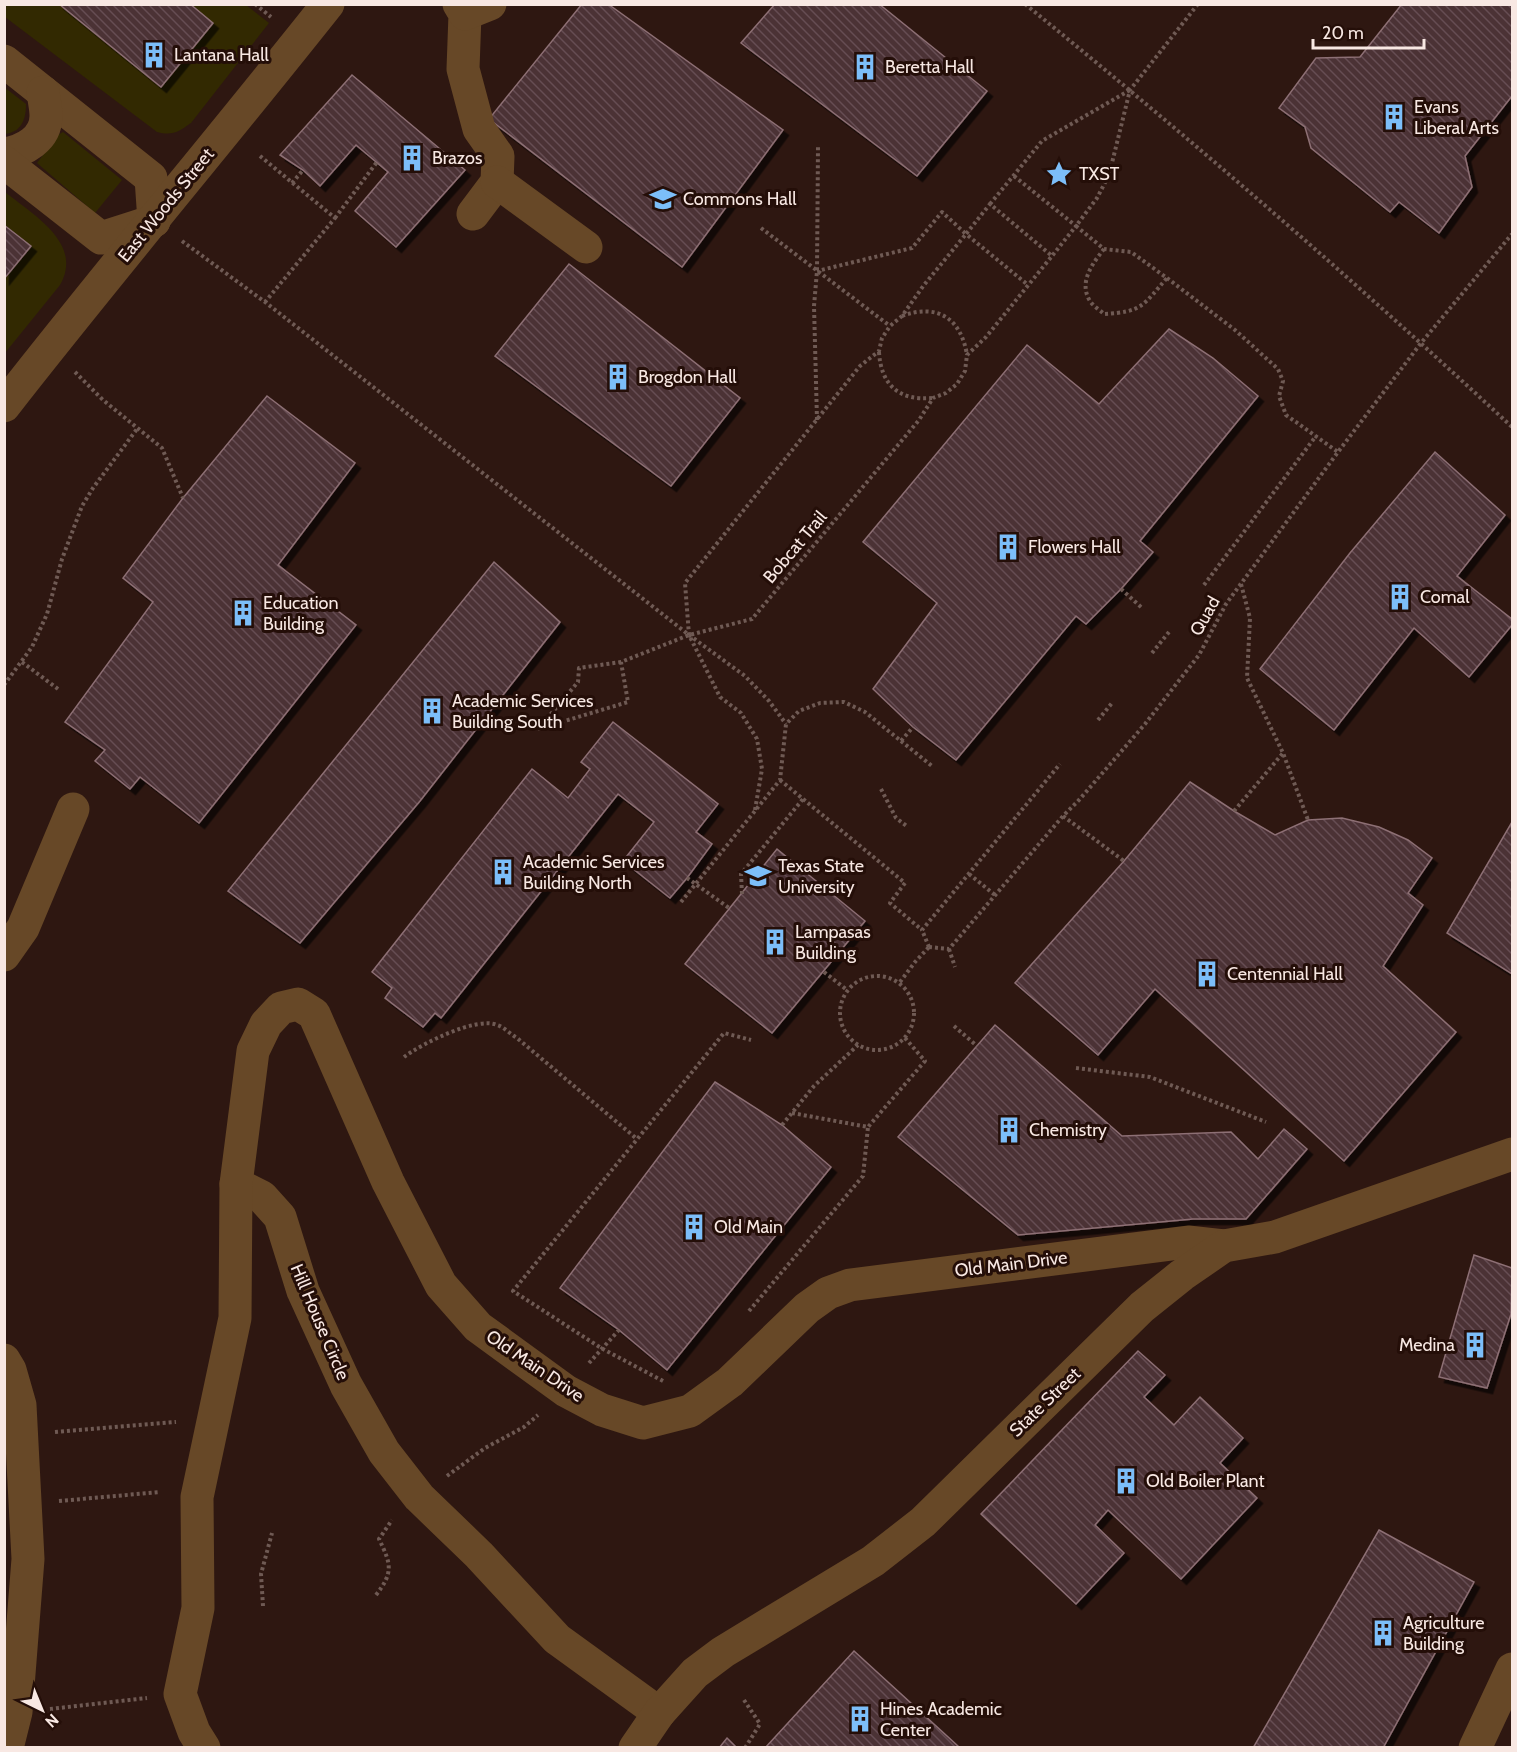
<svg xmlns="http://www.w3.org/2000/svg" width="1517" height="1752" font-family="Cabin,sans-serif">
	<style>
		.grass { fill: #322901 }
		.building { fill: url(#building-back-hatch); stroke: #8d6f74; stroke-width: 1.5; filter: url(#shadow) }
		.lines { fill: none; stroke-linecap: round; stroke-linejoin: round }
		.path { stroke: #6f5a54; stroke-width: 4; stroke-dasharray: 3 3; stroke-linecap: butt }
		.minor { stroke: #674827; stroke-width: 33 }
		.labels { text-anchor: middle; stroke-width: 6; stroke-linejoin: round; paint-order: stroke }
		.poi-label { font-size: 18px; fill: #f8e8e3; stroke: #240e08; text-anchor: start }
		.street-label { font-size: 18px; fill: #f8e8e3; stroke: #240e08 }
	</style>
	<defs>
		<pattern id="building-back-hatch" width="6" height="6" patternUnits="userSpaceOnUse" patternTransform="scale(1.5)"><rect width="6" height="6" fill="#4b3035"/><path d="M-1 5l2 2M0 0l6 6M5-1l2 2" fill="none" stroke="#664e52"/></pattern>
		<filter id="shadow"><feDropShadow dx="5.5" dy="5.5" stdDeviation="0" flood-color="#0009"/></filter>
	</defs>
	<rect width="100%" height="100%" fill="#2e1711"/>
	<g class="grass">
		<path d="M4,5H59L161,87L212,23L190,5H246L269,23L191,123C178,132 173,136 157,132L5,17Z"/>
		<path d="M4,87L26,104C26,120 21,132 5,134Z"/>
		<polygon points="63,132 122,180 95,213 37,163 58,135"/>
		<path d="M5,192C33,215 84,243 60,285L5,353L4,279L31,247L5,225Z"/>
	</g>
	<g class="building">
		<polygon points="59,4 190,4 213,23 161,87"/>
		<polygon points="582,4 608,4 783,130 682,267 489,119"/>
		<polygon points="775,4 879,4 987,91 917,176 741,43"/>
		<polygon points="1402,4 1512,4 1512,96 1465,156 1472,187 1439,233 1399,202 1390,212 1311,148 1305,127 1279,108 1316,58 1360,57"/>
		<polygon points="352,75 465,170 396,247 355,211 388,172 356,145 320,186 303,170 280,155"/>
		<polygon points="4,225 31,246 4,279"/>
		<polygon points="569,264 740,398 671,486 495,356"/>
		<polygon points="1169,329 1213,358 1258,396 1140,541 1153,552 1121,589 1086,624 1076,616 956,760 913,727 873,689 937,603 863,542 1027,345 1099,404"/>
		<polygon points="267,396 355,463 278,565 356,625 199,823 140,777 130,789 95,761 105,750 65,722 153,602 123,578 183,498"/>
		<polygon points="1435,452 1505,515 1457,576 1512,619 1512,625 1469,677 1414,628 1334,730 1260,669 1350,553"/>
		<polygon points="494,562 560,622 420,801 300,943 228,891"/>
		<polygon points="613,722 718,804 696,832 712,844 687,878 670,898 623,861 654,822 618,794 441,1018 435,1013 423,1027 385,998 392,988 372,972 532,769 568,798 590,769 581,762"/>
		<polygon points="1190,782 1234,811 1275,835 1308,820 1342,818 1379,827 1408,840 1432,858 1408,893 1423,905 1383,966 1456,1032 1344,1161 1155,989 1098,1055 1015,983 1124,861"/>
		<polygon points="1512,822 1512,974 1447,933"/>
		<polygon points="777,849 865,921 772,1033 685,964"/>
		<polygon points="995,1025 1122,1136 1231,1132 1258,1159 1284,1129 1307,1149 1246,1219 1193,1219 1018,1235 898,1137"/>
		<polygon points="715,1082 782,1125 831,1167 667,1370 619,1330 560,1288"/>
		<polygon points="1474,1255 1512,1268 1511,1314 1487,1388 1439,1377"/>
		<polygon points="1138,1351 1165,1375 1144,1397 1174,1425 1200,1397 1243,1438 1220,1463 1257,1498 1181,1579 1108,1510 1095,1525 1124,1553 1076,1604 981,1514"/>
		<polygon points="1379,1530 1474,1582 1383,1748 1253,1748"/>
		<polygon points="854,1651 959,1747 765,1748"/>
		<polygon points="727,1738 737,1748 719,1748"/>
	</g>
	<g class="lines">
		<g class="path">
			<polyline points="255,4 271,17"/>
			<path d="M1025,4C1192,140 1355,281 1512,427"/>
			<polyline points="1198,4 1130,90 1109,175 1097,198 1076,226 1104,249 1131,252 1167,278 1235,330 1278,369 1283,381 1279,396 1286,415 1338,452"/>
			<polyline points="260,156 335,218 265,302"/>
			<polyline points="1014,176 1076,226 1052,256 990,204 966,234 1028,285"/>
			<polyline points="292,183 303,170"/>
			<polyline points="990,204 1042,141 1130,90"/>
			<polyline points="335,218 377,162"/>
			<polyline points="761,228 890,326"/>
			<polyline points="182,241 265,302 689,635 745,676 769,701 786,724"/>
			<path d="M1104,249C1093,263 1078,282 1090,301C1093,306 1100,310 1104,314C1143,312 1143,305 1167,278"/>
			<path d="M902,316C937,303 961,318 967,355"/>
			<path d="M879,352C881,385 899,401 932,398"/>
			<polyline points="75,372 103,400 162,448 183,498"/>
			<polyline points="817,420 814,306 817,271 818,147"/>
			<polyline points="1241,584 1250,618 1247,678 1283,753 1308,820"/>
			<polyline points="1204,585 1316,436"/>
			<polyline points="1121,589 1142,608"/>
			<polyline points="1152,653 1169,632"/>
			<polyline points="22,662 58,689"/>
			<polyline points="4,685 32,647 47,614 62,559 82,506 93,488 137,429"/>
			<polyline points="1098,720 1112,703"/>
			<polyline points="539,728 578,682 579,668 621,662"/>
			<polyline points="538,729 628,702 621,662 689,635 752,619 919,420 933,398 946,393 957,384 965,371 967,355 986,337 1052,256"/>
			<polyline points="901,741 932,766"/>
			<polyline points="780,780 905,883 890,903 922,930"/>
			<polyline points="881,789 896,818 908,827"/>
			<polyline points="755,810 762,769 757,739 741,713 720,697 689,635 685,583 860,366 879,351 882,338 890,326 902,316 924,285 966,234 942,212 912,248 817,271"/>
			<polyline points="1234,811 1283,753"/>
			<polyline points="1063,816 1124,861"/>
			<polyline points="969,874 995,895"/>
			<polyline points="687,878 729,908"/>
			<polyline points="742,894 741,874 803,799"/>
			<polyline points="681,902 780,780 786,724 799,711 820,703 844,702 865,712 901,741 913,727"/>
			<polyline points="929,947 949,949 1063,816 1079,800 1145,724 1199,655 1226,604 1338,452 1421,343 1512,234"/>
			<polyline points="929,947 922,930 1060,764"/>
			<polyline points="949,949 955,967"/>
			<polyline points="824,972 847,990"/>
			<circle cx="877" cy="1013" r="37"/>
			<polyline points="900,982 915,962 929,947"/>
			<polyline points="954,1026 977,1046"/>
			<path d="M404,1057C421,1044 477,1016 497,1025C504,1027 510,1034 517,1038L637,1139"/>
			<polyline points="1076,1068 1150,1077 1266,1122"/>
			<polyline points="792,1113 868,1127 925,1061 905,1038"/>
			<polyline points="782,1125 814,1086 858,1045"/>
			<polyline points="749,1311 863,1176 868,1127"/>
			<polyline points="589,1363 619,1330"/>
			<polyline points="663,1381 601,1348 513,1291 724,1033 751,1040"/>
			<polyline points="55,1432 176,1422"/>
			<polyline points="447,1476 485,1448 524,1427 538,1415"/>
			<polyline points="59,1501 160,1492"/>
			<path d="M376,1595C394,1572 391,1564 379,1539L392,1520"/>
			<polyline points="263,1606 261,1574 272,1533"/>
			<polyline points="744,1700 760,1724 745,1748"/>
			<polyline points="50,1709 147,1698"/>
		</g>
		<g class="minor">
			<polyline points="459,4 465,14 463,69 479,129 498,156 497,182 473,214"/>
			<polyline points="465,14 490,4"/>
			<polyline points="4,61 151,178 154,221"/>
			<path d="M4,154C24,151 46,139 46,116C46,108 44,100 43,92"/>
			<polyline points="4,162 101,238 154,221"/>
			<polyline points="497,182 586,247"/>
			<path d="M4,406C110,270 221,139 328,4"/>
			<polyline points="4,955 23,928 73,809"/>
			<polyline points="236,1184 262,1197 280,1217 303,1291 346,1385 384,1452 419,1497 479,1555 557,1639 659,1713"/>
			<polyline points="4,1360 10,1370 20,1405 28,1559 16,1712 7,1748"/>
			<polyline points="204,1748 194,1732 180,1694 198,1608 197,1497 235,1318 236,1184 253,1051 266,1024 281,1008 298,1004 314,1014 388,1182 441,1285 478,1327 566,1391 602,1410 643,1423 690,1411 730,1382 807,1308 828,1293 850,1285 1188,1242 1224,1246"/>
			<polyline points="635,1748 659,1713 695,1673 723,1652 873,1561 923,1522 1142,1307 1182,1275 1224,1246 1275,1237 1512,1154"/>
			<polyline points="1475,1748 1512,1669"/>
		</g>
	</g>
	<defs>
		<g id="building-bare" transform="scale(2.07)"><path d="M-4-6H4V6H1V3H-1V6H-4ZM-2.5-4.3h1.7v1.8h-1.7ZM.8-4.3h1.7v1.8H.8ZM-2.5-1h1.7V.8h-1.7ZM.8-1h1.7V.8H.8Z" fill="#7cbef9" stroke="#240e08" stroke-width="2.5" paint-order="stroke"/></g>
		<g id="sight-bare" transform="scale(2.07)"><path d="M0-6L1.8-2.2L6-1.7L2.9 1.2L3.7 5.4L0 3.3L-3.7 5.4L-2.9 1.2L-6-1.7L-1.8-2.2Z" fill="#7cbef9" stroke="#240e08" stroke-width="2.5" paint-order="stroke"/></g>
		<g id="university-bare" transform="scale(2.07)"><path d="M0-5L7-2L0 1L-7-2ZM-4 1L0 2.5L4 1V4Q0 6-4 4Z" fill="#7cbef9" stroke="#240e08" stroke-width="2.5" paint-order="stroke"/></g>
	</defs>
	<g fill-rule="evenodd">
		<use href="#building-bare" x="154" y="55"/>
		<use href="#building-bare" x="865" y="67"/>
		<use href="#building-bare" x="1394" y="117"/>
		<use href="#building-bare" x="412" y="158"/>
		<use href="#sight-bare" x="1059" y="174"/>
		<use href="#university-bare" x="663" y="199"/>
		<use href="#building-bare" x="618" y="377"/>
		<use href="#building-bare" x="1008" y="547"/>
		<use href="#building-bare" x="1400" y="597"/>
		<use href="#building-bare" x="243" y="613"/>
		<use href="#building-bare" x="432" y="711"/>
		<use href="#building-bare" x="503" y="872"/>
		<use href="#university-bare" x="758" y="876"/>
		<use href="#building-bare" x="775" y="942"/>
		<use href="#building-bare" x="1207" y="974"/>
		<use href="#building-bare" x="1009" y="1130"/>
		<use href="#building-bare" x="694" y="1227"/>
		<use href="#building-bare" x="1475" y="1345"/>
		<use href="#building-bare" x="1126" y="1481"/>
		<use href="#building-bare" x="1383" y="1633"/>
		<use href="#building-bare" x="860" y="1719"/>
	</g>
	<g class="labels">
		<g class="poi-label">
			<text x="174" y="61">Lantana Hall</text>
			<text x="885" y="73">Beretta Hall</text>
			<text x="1414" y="113">Evans<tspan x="1414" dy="21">Liberal Arts</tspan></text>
			<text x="432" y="164">Brazos</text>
			<text x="1079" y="180">TXST</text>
			<text x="683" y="205">Commons Hall</text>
			<text x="638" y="383">Brogdon Hall</text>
			<text x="1028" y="553">Flowers Hall</text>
			<text x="1420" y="603">Comal</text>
			<text x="263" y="609">Education<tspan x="263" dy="21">Building</tspan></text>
			<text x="452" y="707">Academic Services<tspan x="452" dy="21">Building South</tspan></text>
			<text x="523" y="868">Academic Services<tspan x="523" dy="21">Building North</tspan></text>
			<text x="778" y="872">Texas State<tspan x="778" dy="21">University</tspan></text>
			<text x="795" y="938">Lampasas<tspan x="795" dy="21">Building</tspan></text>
			<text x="1227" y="980">Centennial Hall</text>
			<text x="1029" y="1136">Chemistry</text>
			<text x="714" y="1233">Old Main</text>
			<text x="1455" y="1351" text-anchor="end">Medina</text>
			<text x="1146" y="1487">Old Boiler Plant</text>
			<text x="1403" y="1629">Agriculture<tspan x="1403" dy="21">Building</tspan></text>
			<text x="880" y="1715">Hines Academic<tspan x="880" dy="21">Center</tspan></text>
		</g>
		<g class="street-label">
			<text transform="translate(166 205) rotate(-51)" y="6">East Woods Street</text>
			<text transform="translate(795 547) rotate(-50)" y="6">Bobcat Trail</text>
			<text transform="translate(1205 616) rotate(-61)" y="6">Quad</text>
			<text transform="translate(1011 1264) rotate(-7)" y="6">Old Main Drive</text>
			<text transform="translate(320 1322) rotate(67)" y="6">Hill House Circle</text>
			<text transform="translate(535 1366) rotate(34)" y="6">Old Main Drive</text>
			<text transform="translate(1045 1402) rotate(-44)" y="6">State Street</text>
		</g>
	</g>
	<rect width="1517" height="1752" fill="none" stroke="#f8e8e3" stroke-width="12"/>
	<g transform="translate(42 1710) rotate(137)" stroke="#240e08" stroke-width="4.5" paint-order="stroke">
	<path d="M0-4.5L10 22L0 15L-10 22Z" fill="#f8e8e3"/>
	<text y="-9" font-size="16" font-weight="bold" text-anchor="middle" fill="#f8e8e3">N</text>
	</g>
	<path d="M1313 39v9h111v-9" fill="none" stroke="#f8e8e3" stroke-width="3"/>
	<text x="1322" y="39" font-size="18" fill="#f8e8e3" stroke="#240e08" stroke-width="4.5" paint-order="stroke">20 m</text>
</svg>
